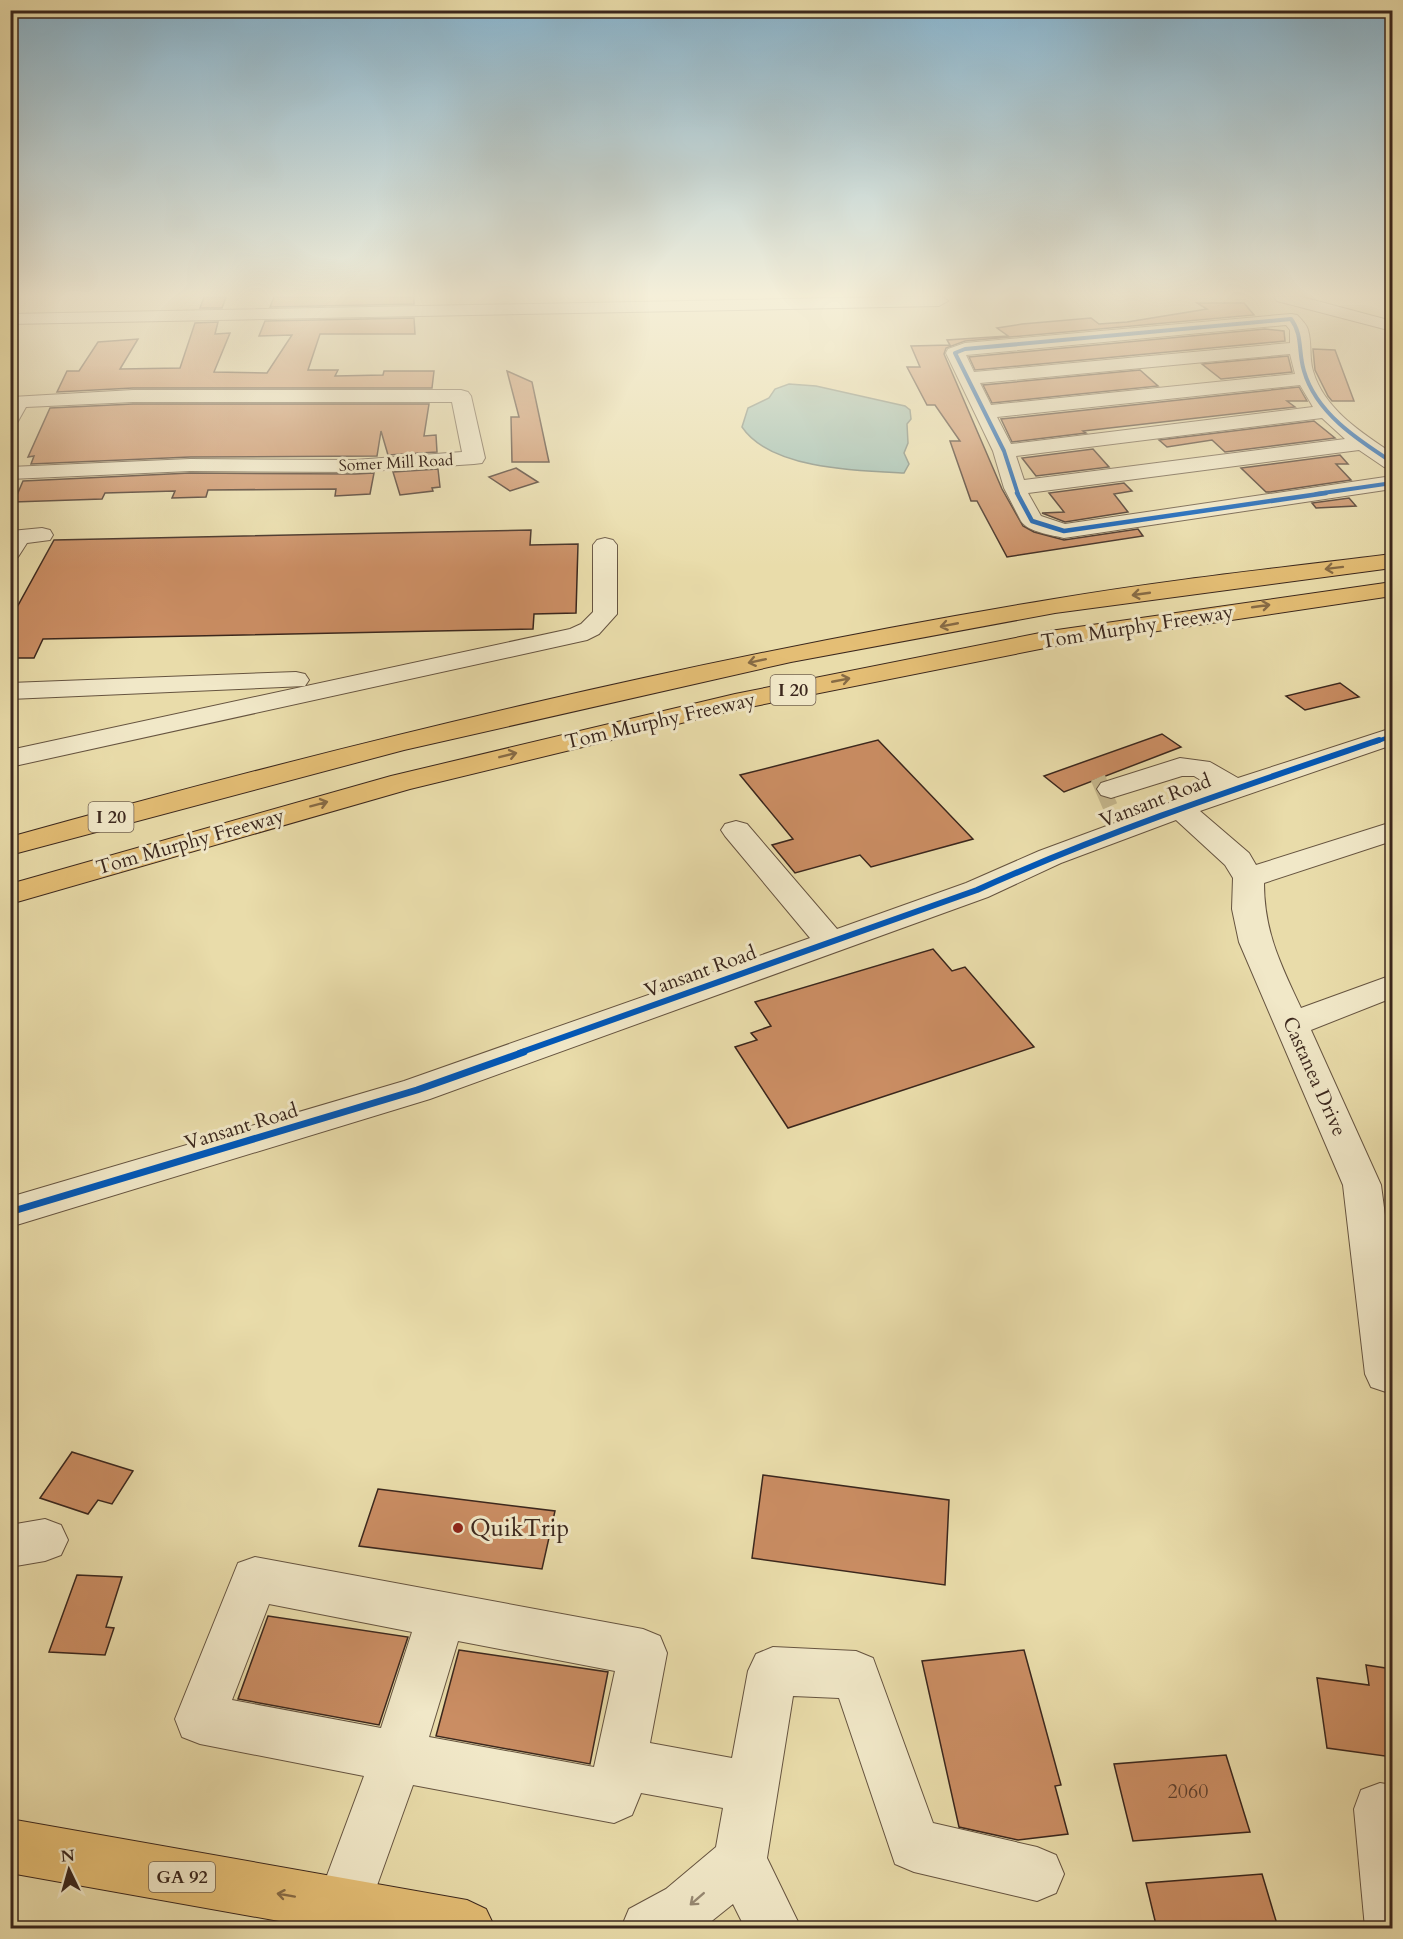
<svg xmlns="http://www.w3.org/2000/svg" width="1403" height="1939" font-family="Cardo,serif">
	<style>
		.water { fill: #99baaf; stroke: #737f75; stroke-width: 1.5 }
		.building { fill: #ca8d63; stroke: #3b271d; stroke-width: 1.5 }
		.lines { fill: none; stroke-linecap: round; stroke-linejoin: round }
		.minor-tunnel { stroke: #c6b88e; stroke-width: 31; stroke-dasharray: 31 16; stroke-linecap: butt }
		.minor-casing { stroke: #665440; stroke-width: 2 }
		.major-casing { stroke: #3b271d; stroke-width: 2 }
		.highway-casing { stroke: #3b271d; stroke-width: 2 }
		.minor { fill: #f1e8c8; fill-rule: evenodd }
		.major { fill: #e4be75; fill-rule: evenodd }
		.highway { fill: #e4be75; fill-rule: evenodd }
		.cycleway-far3-casing { stroke: #f1e8c8; stroke-width: 6 }
		.cycleway-far2-casing { stroke: #f1e8c8; stroke-width: 8 }
		.cycleway-far1-casing { stroke: #f1e8c8; stroke-width: 10 }
		.cycleway-casing { stroke: #f1e8c8; stroke-width: 10 }
		.cycleway-far3 { stroke: #0057b8; stroke-width: 4 }
		.cycleway-far2 { stroke: #0057b8; stroke-width: 4.5 }
		.cycleway-far1 { stroke: #0057b8; stroke-width: 6 }
		.cycleway { stroke: #0057b8; stroke-width: 7 }
		.oneway { stroke: #876b45 }
		.oneway2 { stroke: #968872 }
		.poi-dot { fill: #8f2418; stroke: #f1e8c8; stroke-width: 2 }
		.labels { text-anchor: middle; stroke-width: 6; stroke-linejoin: round; paint-order: stroke }
		.far-street-label { font-size: 16px; fill: #3b271d; stroke: #f1e8c8 }
		.shield { fill: #f1e8c8; stroke: #726150; stroke-width: 1.5 }
		.shield-label { font-size: 18px; font-weight: bold; fill: #3b271d }
		.street-label { font-size: 20px; fill: #3b271d; stroke: #f1e8c8 }
		.near-number-label { font-size: 20px; fill: #5f402e }
		.near-poi-label { font-size: 24px; fill: #3b271d; stroke: #f1e8c8; text-anchor: start }
	</style>
	<rect width="100%" height="100%" fill="#e9dcaa"/>
	<filter id="stains"><feTurbulence type="fractalNoise" baseFrequency=".00333" numOctaves="4"/><feColorMatrix values="0 0 0 0 .2 0 0 0 0 .09 0 0 0 0 .02 0 0 0 .5 -.17"/></filter>
	<radialGradient id="worn" r=".72"><stop offset=".6" stop-color="#630" stop-opacity="0"/><stop offset="1" stop-color="#630" stop-opacity=".3"/></radialGradient>
	<path class="water" d="M789,384L816,386L905,406L910,410L911,419L907,424L908,443L904,453L909,464L904,473C858,471 770,469 742,427L748,408L769,398L775,389Z"/>
	<g class="building">
		<polygon points="204,297 226,297 222,308 200,308"/>
		<polygon points="274,297 414,297 414,304 270,307"/>
		<polygon points="1197,303 1244,303 1254,315 965,341 946,348 944,354 1002,489 1023,526 1034,532 1064,540 1138,529 1143,536 1007,557 977,501 971,501 950,441 960,441 935,405 927,405 907,367 920,367 911,346 950,345 947,340 1008,336 997,328 1022,324 1091,318 1099,324 1127,322 1207,309"/>
		<polygon points="414,318 415,334 320,334 308,370 338,370 335,376 383,375 384,371 434,371 432,388 133,388 57,392 67,371 79,371 98,342 138,339 120,369 180,368 195,323 218,322 215,334 230,333 214,372 267,373 292,335 259,336 265,321"/>
		<polygon points="1265,329 1284,331 1285,341 975,370 969,357"/>
		<polygon points="1313,349 1335,350 1354,401 1332,401 1328,396 1315,370"/>
		<polygon points="1288,356 1292,372 1221,379 1202,364"/>
		<polygon points="1140,370 1158,386 992,403 983,385"/>
		<polygon points="507,371 532,382 549,462 512,462 511,417 519,417"/>
		<polygon points="1299,387 1307,401 1287,401 1295,407 1083,431 1086,433 1012,442 1001,419"/>
		<polygon points="133,404 429,404 424,436 436,435 437,452 388,455 381,431 377,456 190,457 31,464 34,456 28,457 50,408"/>
		<polygon points="1314,421 1335,438 1225,452 1212,440 1167,447 1159,440"/>
		<polygon points="1093,449 1109,467 1036,476 1022,458"/>
		<polygon points="1340,455 1348,464 1336,464 1351,480 1270,492 1266,492 1241,468"/>
		<polygon points="516,468 538,482 510,491 489,477"/>
		<polygon points="438,469 440,487 432,488 433,491 400,495 393,472"/>
		<polygon points="190,473 355,474 374,473 370,494 335,496 336,489 208,490 206,497 172,498 175,491 105,493 102,499 14,502 23,481"/>
		<polygon points="1124,483 1132,491 1114,494 1128,512 1065,522 1042,513 1064,512 1049,493"/>
		<polygon points="1349,498 1356,506 1316,508 1312,503"/>
		<polygon points="531,530 530,545 578,544 576,613 534,614 533,629 43,639 34,658 10,658 10,620 54,540"/>
		<polygon points="1340,683 1359,697 1305,710 1286,696"/>
		<polygon points="1162,734 1181,747 1064,792 1044,776"/>
		<polygon points="878,740 973,839 871,867 860,855 795,873 772,845 793,839 740,775"/>
		<polygon points="933,949 952,971 965,967 1034,1047 788,1128 735,1047 757,1040 751,1033 771,1026 755,1002"/>
		<polygon points="72,1452 133,1471 112,1504 98,1500 88,1514 40,1498"/>
		<polygon points="763,1475 949,1500 945,1585 752,1558"/>
		<polygon points="378,1489 555,1511 542,1569 359,1546"/>
		<polygon points="77,1575 122,1577 106,1627 114,1628 105,1655 49,1652"/>
		<polygon points="268,1616 408,1637 379,1725 238,1699"/>
		<polygon points="459,1650 608,1672 590,1764 436,1736"/>
		<polygon points="1024,1650 1061,1785 1055,1786 1068,1834 1018,1840 959,1827 922,1661"/>
		<polygon points="1366,1665 1392,1669 1392,1757 1327,1748 1317,1678 1369,1685"/>
		<polygon points="1226,1755 1250,1832 1133,1841 1114,1764"/>
		<polygon points="1262,1874 1277,1924 1222,1929 1157,1929 1146,1883"/>
	</g>
	<g class="lines">
		<polyline class="minor-tunnel" points="1097,795 1111,789"/>
		<g class="minor-casing">
			<g id="minor">
				<polygon points="890,297 943,297 948,301 939,306 10,324 10,314"/>
				<polygon points="1274,297 1302,297 1392,321 1392,331 1277,301"/>
				<path d="M1291,314L1297,315C1301,319 1307,325 1308,330C1312,343 1309,358 1313,371C1324,409 1362,433 1392,453V468L1384,467L1359,450L1028,493L1041,516L1065,524L1392,476V489L1064,538C1052,535 1028,532 1021,521L1004,488L993,451L946,353L948,349L965,343ZM1286,325L1290,330V343L974,372L966,355ZM1290,354L1295,374L991,405L980,383ZM1300,385L1313,407L1011,444L997,417ZM1322,418L1345,439L1024,480L1016,456Z"/>
				<polygon points="133,390 461,390 468,392 471,396 485,458 482,463 474,464 355,472 190,471 10,479 10,467 190,459 355,460 462,452 452,402 133,402 26,407 17,423 10,425 12,397"/>
				<polygon points="42,528 50,530 53,535 50,540 27,543 18,557 10,559 11,531"/>
				<polygon points="605,538 613,540 617,545 617,614 599,634 587,640 10,767 10,750 570,629 581,624 593,612 593,545 597,540"/>
				<polygon points="296,672 305,674 309,680 305,686 10,699 10,683"/>
				<path d="M1392,728V745L1200,811L1249,853L1256,865L1392,822V841L1264,883C1264,932 1281,965 1301,1008L1392,975V998L1311,1030L1381,1185L1392,1268V1390L1386,1392L1371,1387L1365,1374L1343,1185L1239,942L1232,909L1233,878L1225,865L1176,820L1061,863L988,897L430,1099L10,1227V1197L404,1081L810,938L725,836L721,830L725,824L736,821L747,824L837,929L966,883L1039,851L1212,787L1194,776H1182L1111,798L1101,795L1097,789L1101,783L1180,758L1210,762L1238,778Z"/>
				<polygon points="45,1519 61,1525 68,1540 61,1555 45,1561 10,1567 10,1525"/>
				<path d="M255,1557L643,1629L660,1636L667,1653L650,1743L732,1758L748,1671L756,1654L773,1647L856,1651L873,1658L933,1823L1037,1847L1056,1855L1064,1874L1056,1893L1037,1901L914,1872L895,1864L839,1698L793,1696L767,1858L801,1928H745L733,1904L703,1928H621L629,1909L666,1889L716,1847L723,1808L641,1793L632,1815L614,1823L413,1785L370,1905L366,1928H312L316,1905L364,1776L200,1744L182,1737L175,1719L238,1563ZM269,1604L412,1632L381,1728L232,1700ZM458,1641L615,1671L594,1767L429,1737Z"/>
				<polygon points="1380,1783 1392,1785 1392,1928 1365,1928 1354,1809 1361,1790"/>
			</g>
		</g>
		<g class="major-casing">
			<polygon id="major" points="10,1819 467,1900 486,1909 495,1928 318,1928 10,1873"/>
		</g>
		<g class="highway-casing">
			<g id="highway">
				<path d="M1392,554V568L1055,613L791,662L404,750L10,855V837C355,741 702,657 1054,599C1166,580 1279,568 1392,554Z"/>
				<polygon points="1392,582 1392,596 1050,647 735,710 410,789 10,904 10,884 391,776 735,694 1050,631"/>
			</g>
		</g>
		<use href="#minor" class="minor"/>
		<use href="#major" class="major"/>
		<use href="#highway" class="highway"/>
		<g class="cycleway-far3-casing">
			<g id="cycleway-far3">
				<path d="M1018,494L1004,451L955,353L965,349L1291,319C1303,335 1298,352 1304,371C1316,413 1358,440 1392,462"/>
				<polyline points="1316,494 1392,483"/>
			</g>
		</g>
		<g class="cycleway-far2-casing">
			<g id="cycleway-far2">
				<polyline points="1017,493 1032,521 1064,531 1326,493"/>
				<polyline points="1375,742 1392,736"/>
			</g>
		</g>
		<g class="cycleway-far1-casing">
			<path id="cycleway-far1" d="M519,1053L977,890C1108,831 1244,786 1379,740"/>
		</g>
		<g class="cycleway-casing">
			<polyline id="cycleway" points="10,1212 417,1090 524,1052"/>
		</g>
		<use href="#cycleway-far3" class="cycleway-far3"/>
		<use href="#cycleway-far2" class="cycleway-far2"/>
		<use href="#cycleway-far1" class="cycleway-far1"/>
		<use href="#cycleway" class="cycleway"/>
	</g>
	<defs><path id="oneway-shaft" d="M-6 0H5M1.5-3L5.5 0L1.5 3" fill="none" stroke-width="1.6" stroke-linecap="round" stroke-linejoin="round" transform="scale(1.5)"/></defs>
	<g class="oneway">
		<use href="#oneway-shaft" transform="translate(1334 568) rotate(173)"/>
		<use href="#oneway-shaft" transform="translate(1141 594) rotate(172)"/>
		<use href="#oneway-shaft" transform="translate(1261 606) rotate(-8)"/>
		<use href="#oneway-shaft" transform="translate(949 625) rotate(169)"/>
		<use href="#oneway-shaft" transform="translate(757 661) rotate(168)"/>
		<use href="#oneway-shaft" transform="translate(841 680) rotate(-11)"/>
		<use href="#oneway-shaft" transform="translate(508 755) rotate(-14)"/>
		<use href="#oneway-shaft" transform="translate(319 804) rotate(-15)"/>
		<use href="#oneway-shaft" transform="translate(286 1895) rotate(-170)"/>
	</g>
	<use class="oneway2" href="#oneway-shaft" transform="translate(697 1899) rotate(139)"/>
	<linearGradient id="sky" x2="0" y2="1"><stop stop-color="#88b6d1"/><stop offset="0.52" stop-color="#f5efd9"/><stop offset="1" stop-color="#f5efd9" stop-opacity="0"/></linearGradient>
	<rect width="1403" height="568" fill="url(#sky)"/>
	<circle class="poi-dot" cx="458" cy="1528" r="6"/>
	<g class="labels">
		<g class="far-street-label">
			<text transform="translate(396 462) rotate(-3)" y="6">Somer Mill Road</text>
		</g>
		<g class="shield">
			<rect x="770.5" y="675" width="45" height="30" rx="4.5"/>
			<rect x="88.5" y="802" width="45" height="30" rx="4.5"/>
			<rect x="149" y="1862" width="66" height="30" rx="4.5"/>
		</g>
		<g class="shield-label">
			<text x="793" y="696">I 20</text>
			<text x="111" y="823">I 20</text>
			<text x="182" y="1883">GA 92</text>
		</g>
		<g class="street-label">
			<text transform="translate(1137 626) rotate(-9)" y="7">Tom Murphy Freeway</text>
			<text transform="translate(660 720) rotate(-13)" y="7">Tom Murphy Freeway</text>
			<text transform="translate(1155 800) rotate(-21)" y="7">Vansant Road</text>
			<text transform="translate(190 841) rotate(-16)" y="7">Tom Murphy Freeway</text>
			<text transform="translate(700 971) rotate(-20)" y="7">Vansant Road</text>
			<text transform="translate(1315 1076) rotate(66)" y="7">Castanea Drive</text>
			<text transform="translate(241 1126) rotate(-17)" y="7">Vansant Road</text>
		</g>
		<g class="near-number-label">
			<text x="1188" y="1798">2060</text>
		</g>
		<g class="near-poi-label">
			<text x="470" y="1536">QuikTrip</text>
		</g>
	</g>
	<rect width="1403" height="1939" fill="none" stroke="#e9dcaa" stroke-width="36"/>
	<rect x="12" y="12" width="1379" height="1915" fill="none" stroke="#3b271d" stroke-width="3"/>
	<rect x="18" y="18" width="1367" height="1903" fill="none" stroke="#3b271d" stroke-width="1.5"/>
	<g transform="translate(69 1870) rotate(355)" stroke="#f1e8c8" stroke-width="4.5" paint-order="stroke">
	<path d="M0-4.5L10 22L0 15L-10 22Z" fill="#3b271d"/>
	<text y="-9" font-size="16" font-weight="bold" text-anchor="middle" fill="#3b271d">N</text>
	</g>
	<rect width="100%" height="100%" filter="url(#stains)"/>
	<rect width="100%" height="100%" fill="url(#worn)"/>
</svg>
